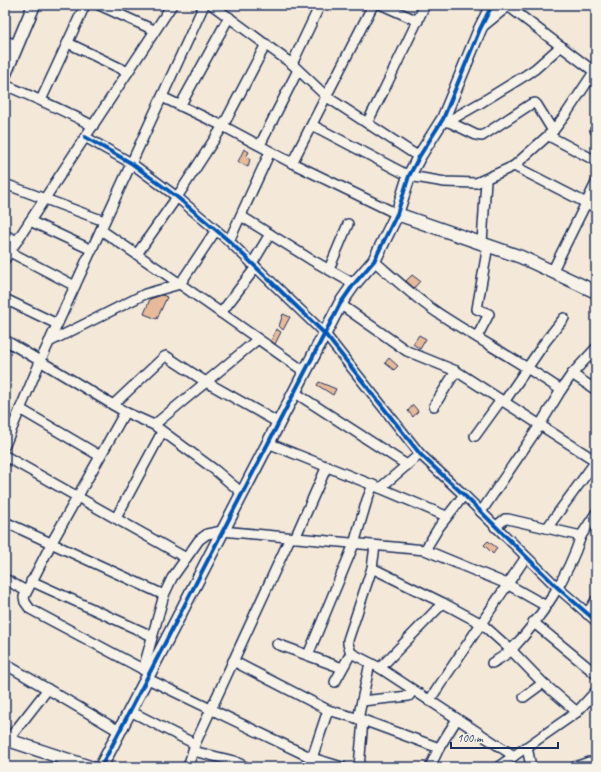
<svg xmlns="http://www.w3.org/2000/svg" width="601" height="772" font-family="Caveat,sans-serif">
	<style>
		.building { fill: #e8ba99; stroke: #1b2f5e }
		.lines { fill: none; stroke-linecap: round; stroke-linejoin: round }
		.street-casing { stroke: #1b2f5e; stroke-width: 12 }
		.secondary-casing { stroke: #1b2f5e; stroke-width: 15 }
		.street { stroke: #f7f3e8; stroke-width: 9 }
		.secondary { stroke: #f7f3e8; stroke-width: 12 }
		.cycleway-casing { stroke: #f7f3e8; stroke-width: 6 }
		.cycleway { stroke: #0057b8; stroke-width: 4 }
	</style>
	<rect width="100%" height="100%" fill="#f4e8d8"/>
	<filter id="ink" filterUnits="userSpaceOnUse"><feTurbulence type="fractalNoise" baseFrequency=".025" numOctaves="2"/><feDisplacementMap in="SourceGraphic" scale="8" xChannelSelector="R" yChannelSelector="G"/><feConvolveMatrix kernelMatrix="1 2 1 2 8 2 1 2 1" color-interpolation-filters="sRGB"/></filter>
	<g filter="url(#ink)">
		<g class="building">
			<polygon points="244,149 249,152 246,157 250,159 248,167 238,162"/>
			<polygon points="412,275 420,281 414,288 406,281"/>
			<polygon points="162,295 167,297 157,319 144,314 150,299"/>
			<polygon points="283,314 290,317 283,330 279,326"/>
			<polygon points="276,329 281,332 275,344 271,341"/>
			<polygon points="419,335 426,339 420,349 413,344"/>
			<polygon points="389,358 398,366 394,370 385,363"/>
			<polygon points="319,382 336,389 333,395 317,385"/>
			<polygon points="413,405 418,411 413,417 408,411"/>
			<polygon points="488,541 497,548 493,554 484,545"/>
		</g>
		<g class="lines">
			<g class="street-casing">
				<g id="street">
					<polyline points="99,5 154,30"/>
					<polyline points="212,5 292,64 327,97 419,157"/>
					<polyline points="382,5 418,21"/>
					<polyline points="482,27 508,6 596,73"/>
					<polyline points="5,41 17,45"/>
					<polyline points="68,43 128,72"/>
					<polyline points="292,64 320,5"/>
					<path d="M5,85C35,98 64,110 93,126"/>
					<polyline points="162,97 223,126 292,163 397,214"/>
					<polyline points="41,100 85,5"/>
					<polyline points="180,106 229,17"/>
					<polyline points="443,119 476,135 482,136 531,104 535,103 537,105 553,131"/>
					<polyline points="447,122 482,102 526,75 535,69 561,46"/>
					<polyline points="367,123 383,92 425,5"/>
					<polyline points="312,125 409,176 445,182 476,183 514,166 596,208"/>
					<polyline points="595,130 596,131"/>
					<polyline points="549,136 596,161"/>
					<polyline points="85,137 131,163 177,197 229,241 325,334 420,454 464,495 558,588 596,621"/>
					<polyline points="260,145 298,70"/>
					<polyline points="292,163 373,5"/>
					<polyline points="514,166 553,131 566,114 594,72 596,71"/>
					<polyline points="5,184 104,221"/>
					<polyline points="241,216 310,259 354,284"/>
					<polyline points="30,221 92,250"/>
					<polyline points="101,230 170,277 305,372"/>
					<polyline points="5,235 17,241"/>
					<polyline points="229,241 270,152"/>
					<polyline points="482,243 486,180"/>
					<polyline points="10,252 75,286"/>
					<polyline points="137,254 177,197 223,126 266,44"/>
					<polyline points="5,259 172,5"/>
					<path d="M374,261C396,280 417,300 441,315C481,341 522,363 561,390L572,374L596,348"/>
					<polyline points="252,264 270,234"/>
					<polyline points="329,269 348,224"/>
					<polyline points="552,272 596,183"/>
					<polyline points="5,299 57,324"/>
					<polyline points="340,304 407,351 456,371 596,461"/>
					<polyline points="221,313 256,267"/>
					<polyline points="477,337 489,314 477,309 488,245"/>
					<polyline points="5,340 125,412 154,425 215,470 242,493"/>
					<polyline points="49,342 145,294 180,284 216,230"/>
					<polyline points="572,374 596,390"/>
					<polyline points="294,392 407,465"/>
					<polyline points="504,402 545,342 564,318"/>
					<polyline points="113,405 164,357 166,356 206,382 279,423"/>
					<polyline points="434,406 456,371"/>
					<polyline points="20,409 100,456"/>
					<polyline points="125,412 51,544 24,597 25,602 30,609 148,672"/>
					<polyline points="154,425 258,339"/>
					<polyline points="475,436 501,400"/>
					<polyline points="268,443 380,488 420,454"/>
					<polyline points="5,445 40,362 204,5"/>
					<polyline points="5,456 186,558"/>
					<polyline points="380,488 446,516"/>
					<polyline points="481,512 540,425 561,390"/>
					<polyline points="116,518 162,432"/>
					<polyline points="5,522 164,595"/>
					<polyline points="495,527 505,519 508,519 581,536 596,513"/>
					<polyline points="547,528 596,461"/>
					<polyline points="295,538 327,466"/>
					<polyline points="375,546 372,568 348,640 348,644 351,653 380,668 443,603 482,624 511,650 543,683 577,712"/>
					<polyline points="425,550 439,527 464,495"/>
					<polyline points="372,568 443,603"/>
					<polyline points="5,579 26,591"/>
					<polyline points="31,581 152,636"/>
					<polyline points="587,614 596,600"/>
					<polyline points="533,622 596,674"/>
					<polyline points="277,644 342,668"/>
					<polyline points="308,655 354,544 367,500 373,485"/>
					<polyline points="233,661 328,710 363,720 439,748"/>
					<path d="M492,663C499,659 507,655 512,649C541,619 568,576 581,536"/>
					<polyline points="5,664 119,731"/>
					<polyline points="380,668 514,756"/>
					<polyline points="143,670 164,595 172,578 199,540 207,534 222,531 425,550 507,584 546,606"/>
					<polyline points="146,678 312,758 342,767"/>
					<polyline points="335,682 351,653"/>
					<polyline points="524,697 543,683"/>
					<polyline points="362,701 409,696 413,690"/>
					<polyline points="429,701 526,557"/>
					<polyline points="130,711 195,744"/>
					<polyline points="358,719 370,663"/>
					<polyline points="8,740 48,689"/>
					<polyline points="527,747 531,767"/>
					<polyline points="193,751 234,761 246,767"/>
					<polyline points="188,767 195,744 290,538"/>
					<polyline points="309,767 328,710"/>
					<polyline points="359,767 363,720"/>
					<polyline points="430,767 439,748 457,719"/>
					<polyline points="498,767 577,712 596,691"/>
					<polyline points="575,767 589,762 593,764 594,767"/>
				</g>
			</g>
			<g class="secondary-casing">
				<g id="secondary">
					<polyline points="5,74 34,5"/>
					<polyline points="397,214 521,257 596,292"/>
					<polyline points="5,739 90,767"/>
					<polyline points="101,767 340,304 354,284 374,261 397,214 409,176 419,157 443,119 480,29 492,5"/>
				</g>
			</g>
			<use href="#street" class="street"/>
			<use href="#secondary" class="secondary"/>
			<g class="cycleway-casing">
				<g id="cycleway">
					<polyline points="85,137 131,163 177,197 229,241 325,334 420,454 464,495 558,588 596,621"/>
					<polyline points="101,767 340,304 354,284 374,261 397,214 409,176 419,157 443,119 480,29 492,5"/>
				</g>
			</g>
			<use href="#cycleway" class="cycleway"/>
		</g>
	</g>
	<rect width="601" height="772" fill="none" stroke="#f7f3e8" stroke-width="20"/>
	<rect x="10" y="10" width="581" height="752" fill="none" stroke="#1b2f5e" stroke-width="1.5" filter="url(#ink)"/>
	<path d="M451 742v6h107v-6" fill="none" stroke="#1b2f5e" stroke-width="2"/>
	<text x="457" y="742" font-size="12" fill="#1b2f5e" stroke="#f7f3e8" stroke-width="3" paint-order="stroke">100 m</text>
</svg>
